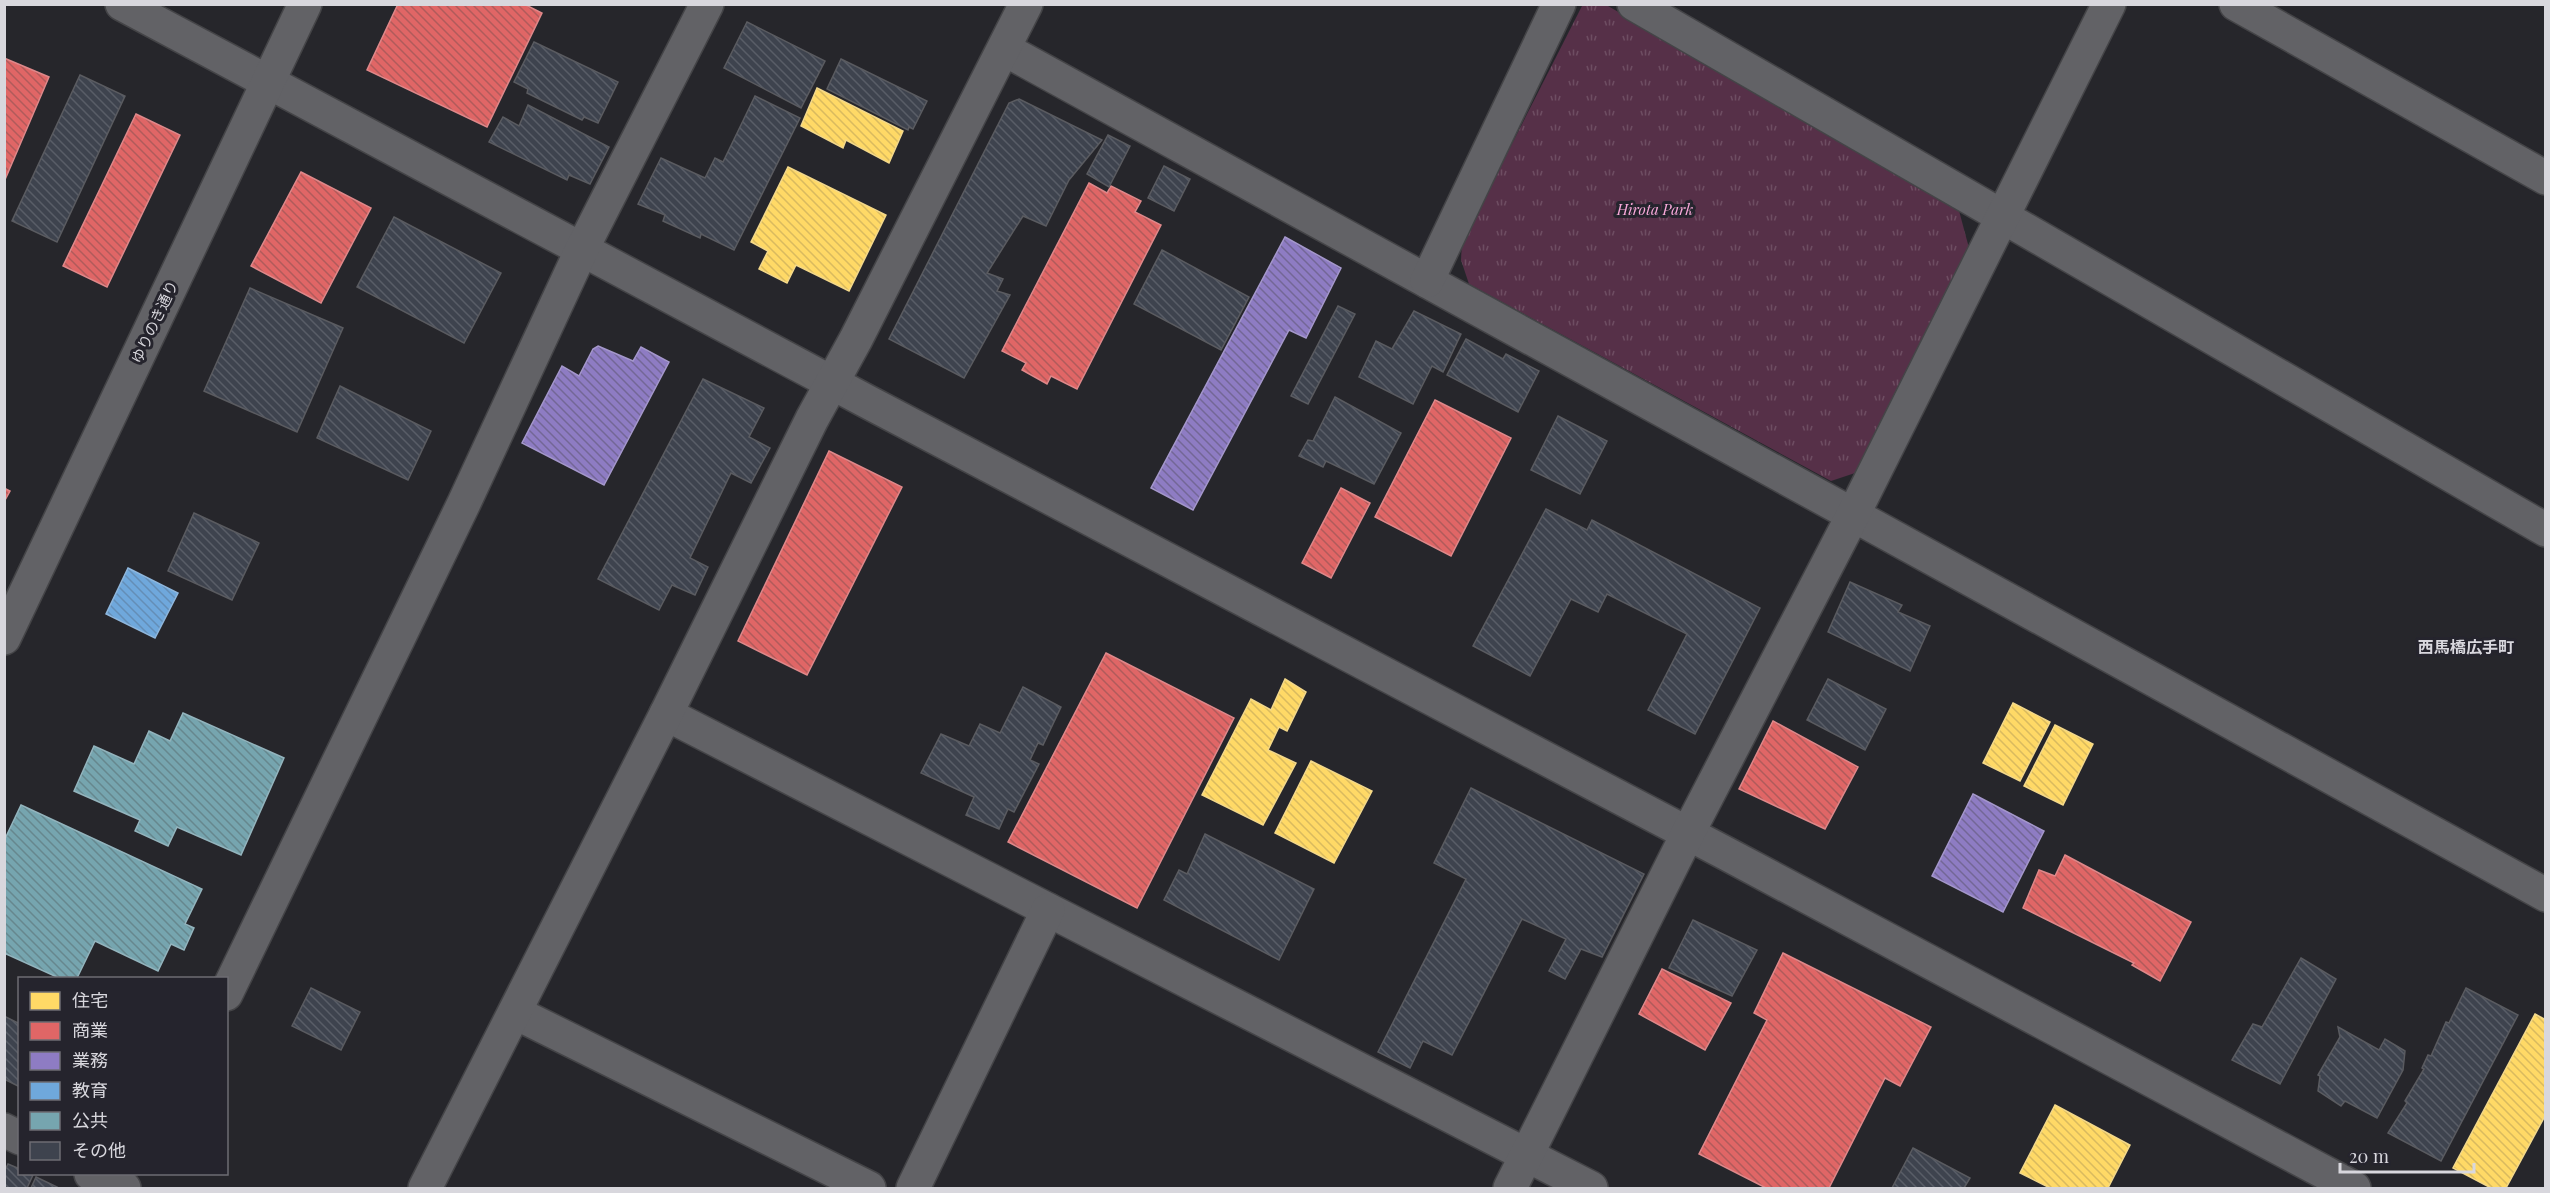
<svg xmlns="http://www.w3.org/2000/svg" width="2550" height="1193" font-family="'Playfair Display','Noto Sans JP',serif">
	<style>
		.park { fill: url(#park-tufts) }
		.homes { fill: url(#homes-back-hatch); stroke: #f3d88a; stroke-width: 1.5 }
		.shops { fill: url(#shops-back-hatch); stroke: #de888a; stroke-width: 1.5 }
		.offices { fill: url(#offices-back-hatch); stroke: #a497cb; stroke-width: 1.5 }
		.schools { fill: url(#schools-back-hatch); stroke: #8eb6dc; stroke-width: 1.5 }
		.public { fill: url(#public-back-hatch); stroke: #93b4bd; stroke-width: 1.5 }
		.building { fill: url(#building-back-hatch); stroke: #5a5b60; stroke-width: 1.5 }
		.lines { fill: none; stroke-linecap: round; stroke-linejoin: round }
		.minor-casing { stroke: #444447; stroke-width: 36 }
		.minor { stroke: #626266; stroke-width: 33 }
		.labels { text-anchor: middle; stroke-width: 6; stroke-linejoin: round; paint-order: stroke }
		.park-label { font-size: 15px; font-style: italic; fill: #faa9db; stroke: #25242d }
		.street-label { font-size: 15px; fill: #d8d7dd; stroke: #25242d }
		.neighbourhood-label { font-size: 16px; font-weight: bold; fill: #d8d7dd; stroke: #25242d }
	</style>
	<defs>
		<pattern id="park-tufts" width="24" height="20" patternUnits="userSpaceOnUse" patternTransform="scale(1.5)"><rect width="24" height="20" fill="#563048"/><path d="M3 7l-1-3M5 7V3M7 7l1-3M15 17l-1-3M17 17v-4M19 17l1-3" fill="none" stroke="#6e4d62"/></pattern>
		<pattern id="homes-back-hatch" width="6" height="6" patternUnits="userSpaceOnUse" patternTransform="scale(1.5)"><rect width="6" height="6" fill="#ffd966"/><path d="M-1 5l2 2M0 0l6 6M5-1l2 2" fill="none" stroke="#d9ba5f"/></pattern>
		<pattern id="shops-back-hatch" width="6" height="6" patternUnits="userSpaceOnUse" patternTransform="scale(1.5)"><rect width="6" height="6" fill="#e06666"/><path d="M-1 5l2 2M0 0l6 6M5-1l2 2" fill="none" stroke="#b05b5b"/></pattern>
		<pattern id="offices-back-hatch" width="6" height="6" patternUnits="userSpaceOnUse" patternTransform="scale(1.5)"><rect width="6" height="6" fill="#8e7cc3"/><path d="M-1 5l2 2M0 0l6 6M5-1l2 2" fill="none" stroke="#736796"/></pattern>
		<pattern id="schools-back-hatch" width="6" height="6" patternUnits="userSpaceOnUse" patternTransform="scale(1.5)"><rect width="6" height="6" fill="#6fa8dc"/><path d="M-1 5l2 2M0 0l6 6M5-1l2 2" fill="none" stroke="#648eb6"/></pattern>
		<pattern id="public-back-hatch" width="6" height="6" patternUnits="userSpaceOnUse" patternTransform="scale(1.5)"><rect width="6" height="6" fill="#76a5af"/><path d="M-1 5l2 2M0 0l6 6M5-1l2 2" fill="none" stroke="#66878e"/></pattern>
		<pattern id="building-back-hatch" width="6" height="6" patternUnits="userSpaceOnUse" patternTransform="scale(1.5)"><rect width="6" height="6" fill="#3e434e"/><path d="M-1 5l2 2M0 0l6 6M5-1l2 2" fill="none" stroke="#595d67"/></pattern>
	</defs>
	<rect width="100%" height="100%" fill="#26262b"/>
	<polygon class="park" points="1598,4 1608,6 1958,207 1969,248 1855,473 1831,481 1469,284 1461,260 1462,242 1582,6"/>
	<g class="homes">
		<polygon points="817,88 903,131 889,163 846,140 843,148 801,126"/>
		<polygon points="788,167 886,215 849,291 796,265 787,283 759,269 768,251 751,242"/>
		<polygon points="1285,679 1306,692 1287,731 1279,727 1268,750 1296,763 1263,825 1202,795 1251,699 1271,710"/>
		<polygon points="2013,703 2050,722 2020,781 1983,763"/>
		<polygon points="2055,725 2093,744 2063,805 2024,786"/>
		<polygon points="1311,761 1372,791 1334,863 1275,833"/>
		<polygon points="2535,1014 2546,1020 2546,1114 2506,1188 2491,1188 2453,1168"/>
		<polygon points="2055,1105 2130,1145 2108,1188 2050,1188 2020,1173"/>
	</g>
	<g class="shops">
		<polygon points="398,4 524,4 542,13 487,127 367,70"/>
		<polygon points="4,58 49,77 4,182"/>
		<polygon points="136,114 180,135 107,287 63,266"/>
		<polygon points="301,172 371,208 321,303 251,266"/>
		<polygon points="1089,183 1107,193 1111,186 1141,201 1135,212 1161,225 1077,389 1051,376 1047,384 1022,370 1026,363 1002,351"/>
		<polygon points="1435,400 1511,438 1451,556 1375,517"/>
		<polygon points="829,451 902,487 807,675 738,641"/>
		<polygon points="4,488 10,491 4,502"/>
		<polygon points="1341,488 1370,503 1331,578 1302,563"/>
		<polygon points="1106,653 1234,718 1137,908 1008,842"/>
		<polygon points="1773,721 1858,767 1825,829 1739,789"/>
		<polygon points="2065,855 2191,922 2160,981 2132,965 2134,963 2023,908 2039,870 2055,876"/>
		<polygon points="1783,953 1931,1027 1900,1086 1885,1078 1829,1188 1766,1188 1699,1154 1767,1020 1754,1013"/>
		<polygon points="1662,969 1731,1003 1705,1050 1639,1014"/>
	</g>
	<g class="offices">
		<polygon points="1285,237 1341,268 1306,338 1289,330 1193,510 1151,488"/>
		<polygon points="598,346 633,361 641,347 669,362 604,485 522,443 562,366 579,376 593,349"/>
		<polygon points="1973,794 2044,831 2003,912 1932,876"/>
	</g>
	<polygon class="schools" points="128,568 178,593 155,638 106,614"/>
	<g class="public">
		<polygon points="183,713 284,758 241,855 177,827 168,846 135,831 140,820 74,791 94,746 134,764 149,731 170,741"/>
		<polygon points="21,805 202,889 185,924 194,928 184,950 171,944 158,971 95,941 77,978 59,978 4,953 4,841"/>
	</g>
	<g class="building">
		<polygon points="747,22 825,61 801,108 724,68"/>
		<polygon points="534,42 618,82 598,123 584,117 582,120 527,93 528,89 514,82"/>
		<polygon points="841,59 927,101 913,129 909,127 908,130 827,89"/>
		<polygon points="80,75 125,96 57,242 12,221"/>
		<polygon points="755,96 800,118 734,250 701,234 700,238 663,221 665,215 638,204 661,158 705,178 715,158 723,162"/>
		<polygon points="1019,99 1102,140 1069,180 1046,226 1023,216 987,273 1003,279 997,291 1010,295 964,378 889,339 1009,103"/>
		<polygon points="528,105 609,147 590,184 569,175 567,180 489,142 503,117 519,126"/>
		<polygon points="1108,135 1130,146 1109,187 1087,174"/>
		<polygon points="1164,166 1190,179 1174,211 1148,198"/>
		<polygon points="394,217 501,273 464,343 357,287"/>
		<polygon points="1162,250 1249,297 1221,350 1134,304"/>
		<polygon points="250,288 343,328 297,432 204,391"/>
		<polygon points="1338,306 1355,314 1308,404 1291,396"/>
		<polygon points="1414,311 1461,334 1443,372 1432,366 1413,404 1359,377 1376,341 1392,349"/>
		<polygon points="1466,339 1503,359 1506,354 1539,371 1518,412 1447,375"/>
		<polygon points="703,379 764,408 749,437 770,448 751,483 731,473 690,558 708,567 695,595 672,585 659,610 598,579"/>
		<polygon points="340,386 431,431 408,480 317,438"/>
		<polygon points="1335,397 1401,433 1374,484 1326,461 1323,467 1299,456 1308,440 1313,441"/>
		<polygon points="1558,416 1607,441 1580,494 1531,470"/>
		<polygon points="1546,509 1587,530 1592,520 1760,608 1695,734 1648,710 1687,634 1607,594 1598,612 1571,599 1530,676 1473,646"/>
		<polygon points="194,513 259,543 232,600 168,571"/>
		<polygon points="1850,582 1902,605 1898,612 1930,626 1910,671 1828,632"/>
		<polygon points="1828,679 1886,709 1865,750 1807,720"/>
		<polygon points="1023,687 1061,707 1043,745 1038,743 1030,760 1039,764 1014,812 1008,809 999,829 966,815 974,797 921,773 941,734 969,746 980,724 1000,733"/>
		<polygon points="1471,788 1644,874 1602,957 1581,949 1565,979 1549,971 1566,939 1522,919 1452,1055 1423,1041 1410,1068 1378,1052 1466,879 1434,863"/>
		<polygon points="1205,834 1314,889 1279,960 1164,900 1179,870 1187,874"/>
		<polygon points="1693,920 1757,950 1732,996 1669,968"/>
		<polygon points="2301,958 2336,979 2280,1084 2232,1060 2253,1024 2262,1027"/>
		<polygon points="311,988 360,1012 341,1050 292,1026"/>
		<polygon points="2466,988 2518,1015 2441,1161 2388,1133 2407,1103 2405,1101 2424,1069 2422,1068 2428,1055 2431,1056 2446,1022 2449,1023"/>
		<polygon points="4,1016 20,1024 20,1087 4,1079"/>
		<polygon points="2338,1027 2379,1050 2385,1039 2405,1051 2403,1070 2377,1118 2345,1101 2341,1106 2318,1091 2320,1076 2318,1075 2340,1037"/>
		<polygon points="1913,1148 1970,1178 1964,1188 1892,1188"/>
		<polygon points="8,1164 20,1169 20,1174 33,1175 27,1188 4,1188 4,1172"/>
		<polygon points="36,1177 57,1187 56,1188 31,1188"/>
	</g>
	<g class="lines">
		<g class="minor-casing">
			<g id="minor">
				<polyline points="122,4 868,402 1727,854 2354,1188"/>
				<polyline points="1634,4 2546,530"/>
				<polyline points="2236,4 2546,178"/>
				<polyline points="1004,49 2546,895"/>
				<polyline points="1427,281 1559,4"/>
				<polyline points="4,638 305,4"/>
				<polyline points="666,714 1591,1188"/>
				<polyline points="226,994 464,503 582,249 707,4"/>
				<polyline points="516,1013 869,1188"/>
				<polyline points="4,1130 20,1138"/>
				<polyline points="91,1174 124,1188"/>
				<polyline points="425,1188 666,714 812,419 856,339 1026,4"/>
				<polyline points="913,1188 1048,910"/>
				<polyline points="1510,1188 1688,833 1853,515 2109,4"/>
			</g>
		</g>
		<use href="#minor" class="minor"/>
	</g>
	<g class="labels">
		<g class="park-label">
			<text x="1655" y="215">Hirota Park</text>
		</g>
		<g class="street-label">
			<text transform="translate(155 322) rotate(-65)" y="5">ゆりのき通り</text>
		</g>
		<g class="neighbourhood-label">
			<text x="2466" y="653">西馬橋広手町</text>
		</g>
	</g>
	<rect width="2550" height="1193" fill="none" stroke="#d8d7dd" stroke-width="12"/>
	<rect x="18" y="977" width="210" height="198" fill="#25242d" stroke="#6d6c73" stroke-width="1.5"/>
	<rect x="30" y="992" width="30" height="18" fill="#ffd966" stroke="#6d6c73" stroke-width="1.5"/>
	<text x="72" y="1007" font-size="18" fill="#d8d7dd">住宅</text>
	<rect x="30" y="1022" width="30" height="18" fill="#e06666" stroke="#6d6c73" stroke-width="1.5"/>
	<text x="72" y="1037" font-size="18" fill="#d8d7dd">商業</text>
	<rect x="30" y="1052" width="30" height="18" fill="#8e7cc3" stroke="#6d6c73" stroke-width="1.5"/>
	<text x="72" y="1067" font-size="18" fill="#d8d7dd">業務</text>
	<rect x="30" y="1082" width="30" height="18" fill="#6fa8dc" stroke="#6d6c73" stroke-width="1.5"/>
	<text x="72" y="1097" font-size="18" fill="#d8d7dd">教育</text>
	<rect x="30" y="1112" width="30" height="18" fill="#76a5af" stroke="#6d6c73" stroke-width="1.5"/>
	<text x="72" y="1127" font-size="18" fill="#d8d7dd">公共</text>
	<rect x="30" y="1142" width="30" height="18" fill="#3e434e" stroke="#6d6c73" stroke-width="1.5"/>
	<text x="72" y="1157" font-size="18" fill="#d8d7dd">その他</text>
	<path d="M2340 1163v9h134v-9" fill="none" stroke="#d8d7dd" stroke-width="3"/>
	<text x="2349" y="1163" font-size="18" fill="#d8d7dd" stroke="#25242d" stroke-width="4.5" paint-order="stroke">20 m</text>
</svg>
